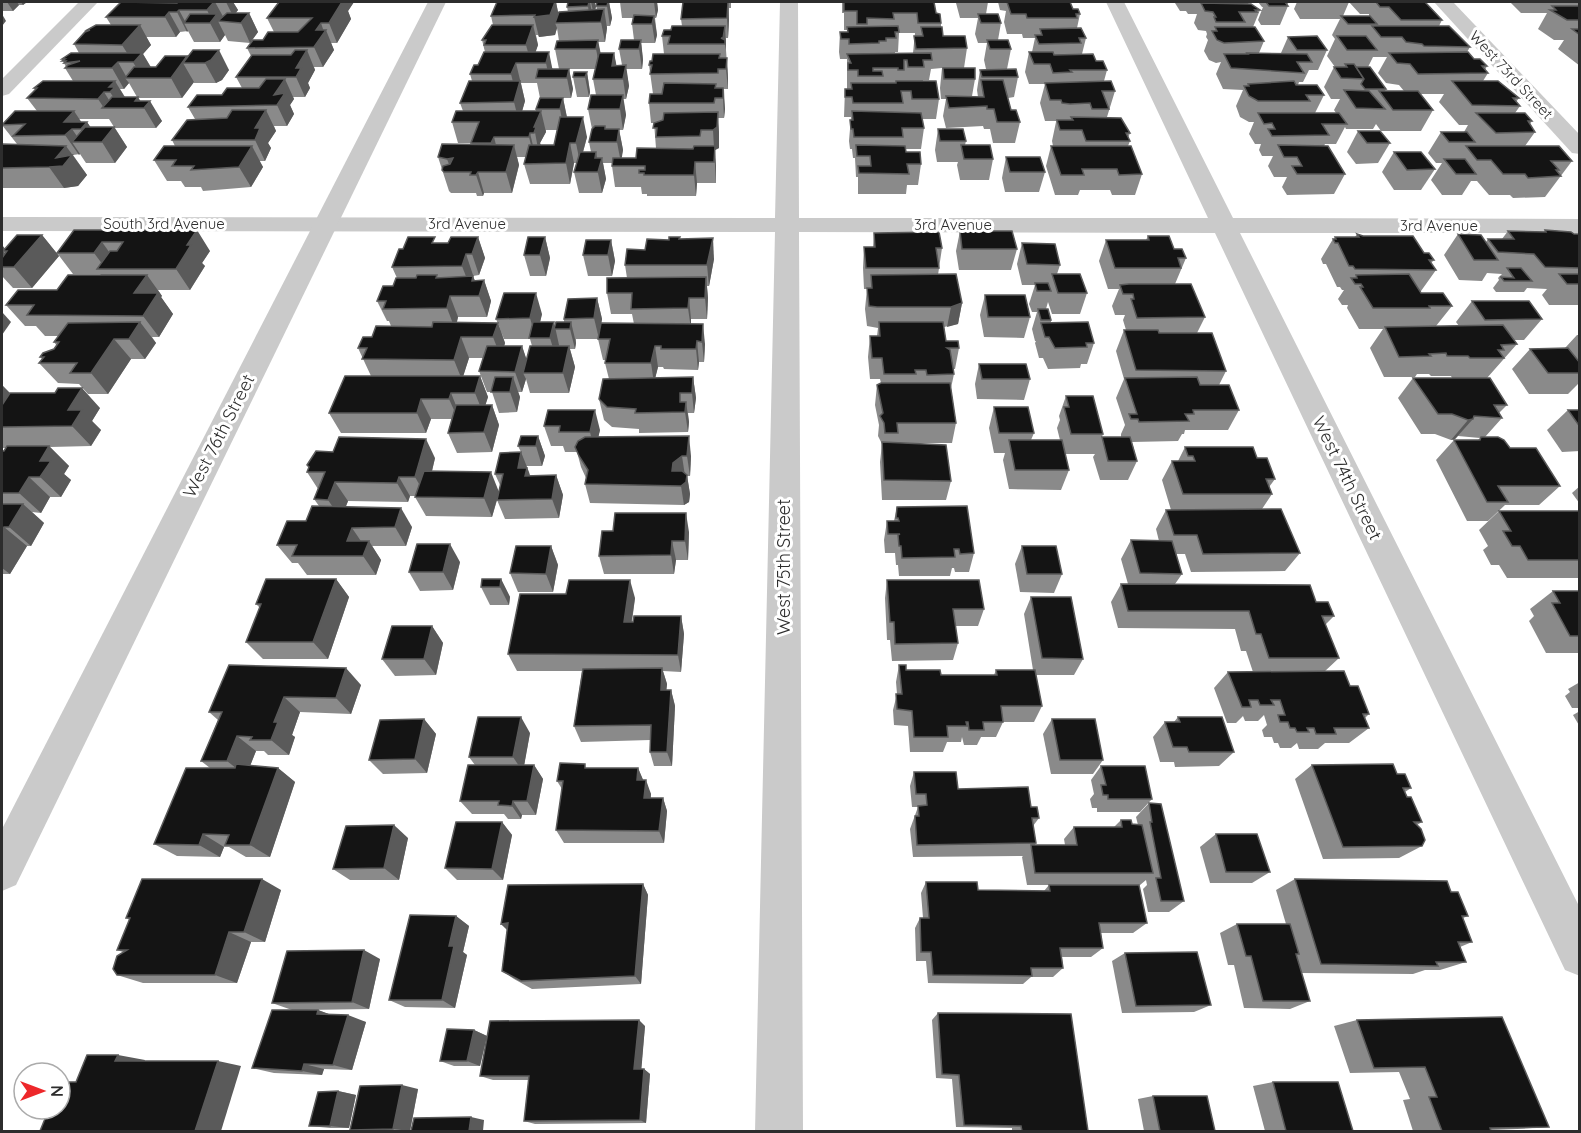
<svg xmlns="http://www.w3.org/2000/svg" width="1581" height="1133" font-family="Quicksand,sans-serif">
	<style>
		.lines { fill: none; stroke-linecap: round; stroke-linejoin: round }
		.minor { fill: #cacaca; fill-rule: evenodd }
		.tertiary { fill: #cacaca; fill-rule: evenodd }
		.wall { fill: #8a8a8a; fill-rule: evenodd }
		.shaded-wall { fill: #5a5a5a }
		.building { fill: #141414; stroke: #5a5a5a; stroke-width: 1.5 }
		.labels { text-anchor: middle; stroke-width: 6; stroke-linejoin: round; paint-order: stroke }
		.far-street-label { font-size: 15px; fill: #2d2d2d; stroke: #fff }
		.street-label { font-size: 18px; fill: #2d2d2d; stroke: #fff }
	</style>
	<rect width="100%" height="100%" fill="#fff"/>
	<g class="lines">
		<g class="minor">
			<polygon points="79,2 98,2 9,94 2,96 2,79"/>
			<polygon points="780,2 798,2 799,218 1208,218 1106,2 1124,2 1233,218 1580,219 1580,233 1240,233 1580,908 1580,976 1565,970 1215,233 799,232 803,1132 755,1132 775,232 2,231 2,217 775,218"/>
			<polygon points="1434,2 1453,2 1580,135 1580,154 1572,153"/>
		</g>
		<polygon class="tertiary" points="428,2 446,2 16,885 2,891 2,829"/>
	</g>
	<g class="wall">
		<polygon points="2,2 27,2 23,5 19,5 13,11 2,11"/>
		<path d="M121,2H233L238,10L236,13H249L258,32L250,43L228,41L225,35L220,42H194L188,31L180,32L176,37H146L151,45L143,54L151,67H156L187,58L193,50L229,70L222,80L216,83H194V82L182,98H138L140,101L162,121L156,128H115L127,147L115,163H86L80,154L73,155L87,175L78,186L64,188H2V144H17L2,125L37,111L27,98L35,90L34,88L73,81L65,68L66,67L62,59L79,53L74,44L88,31L87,30L111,25L106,17ZM129,83L137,97H125L120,89H124ZM79,119H109L114,127H90L87,122H81Z"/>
		<polygon points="279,2 363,2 362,3 354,2 348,11 351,19 337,43 331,43 334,50 323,67 314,67 315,70 308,83 310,88 305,97 293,97 294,99 290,105 294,114 287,126 274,126 276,131 268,143 271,148 265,161 259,161 263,167 251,187 203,191 201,187 185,187 181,181 167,181 154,160 175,146 172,140 195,119 188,107 242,88 236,77 251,56 247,48 263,40 274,32 267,18"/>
		<path d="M556,2L558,12H568L567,7L568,2H595V10L597,9L596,6L597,2H609L612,18L610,26H607V28L605,42H598L600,53H614L616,65H622L619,49L634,40L632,24L633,18H622L620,2H657L658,10L656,18H655L657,35L655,43H641L643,60L642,69H626L629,86L626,99H623L626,115L623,130H619L623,150L621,158H636L657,149L656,148L654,123H651L649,103L662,94H653L649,65L652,61L664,54L662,36L671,30L682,26L681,19L683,2H731V8H729V20L728,38H726V50L728,78V89H724L725,109L724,118H718L719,148L715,150L716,167V183H697L696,196H647V194H642L641,187H615L612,166V163H603L606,179L602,193H579L574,172L577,163H574L570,184H530L524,164L526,157H517L519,165L512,193H484L483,196H477L476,193H451L449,191L438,157L472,144L471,143H458L452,122L463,111L460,103L472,81L470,74L478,65L485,52L482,40L493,25L491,16ZM557,28L559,41L555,49L559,69H553L535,52L538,45L536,35H538L539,37L555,35ZM569,69H596L593,79L596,95L588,109L592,129L589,142L591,152H583L587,137L567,117L563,98H571L573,89ZM521,83H537L540,98L536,109V111H522L525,101ZM546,130H557L554,145H541L540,143L546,132Z"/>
		<path d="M842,2H934L936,13L941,23V27L943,36L967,48L964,68L975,79L972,96L978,97L977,90L980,70L1000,69H986L984,60L987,43H978L975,34L978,18H960L956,3L957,2H988L986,14L1001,23L998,40L1011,49L1007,69L1018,77L1014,97L1008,98L1011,110L1020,122L1015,143H993L990,129H984L983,126L946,128L943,116L946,99H941L940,88L942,68L931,69L929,80H923V81L939,99L936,119H922L924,128L921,149H905L906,152L921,164L918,185H907L906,194H858V177H856L855,158H853L852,149H850L849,141L851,117H844L845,89H847V59H840L839,52L840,32H847V30H844V13H842ZM899,33H915L913,53L895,54V52H898Z"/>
		<polygon points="998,2 1066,2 1073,9 1080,14 1077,28 1086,38 1082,54 1096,61 1107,70 1104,81 1115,91 1107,117 1130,133 1128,138 1130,141 1128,146 1142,174 1135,195 1112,195 1110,190 1080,190 1078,195 1055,195 1046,166 1051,146 1053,146 1052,141 1056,122 1056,121 1045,121 1040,103 1045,84 1029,84 1025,72 1029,52 1032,52 1035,38 1023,38 1022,34 1007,34 1004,22 1006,11 1000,10"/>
		<path d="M1176,2H1249L1248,4L1260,10L1253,27L1264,41L1259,53H1281L1288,37L1327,50L1318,70H1309L1303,82H1299L1298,85L1324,95L1315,113H1336L1334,110L1340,99H1331L1324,87L1334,67H1335L1327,56L1335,39L1332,35L1340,19H1300L1294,9L1297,2H1425L1442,20L1439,26L1470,47L1467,52L1474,59L1487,66L1485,70L1488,73L1483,81L1519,98L1516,102L1520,106L1515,113L1532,121L1530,124L1535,132L1525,146L1572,161L1545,197L1513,198L1510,195H1489L1477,181H1471L1462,195H1442L1431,180L1442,163H1436L1428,153L1441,132H1464L1468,125H1459L1439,102L1444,94H1420L1433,110L1421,131H1381L1376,124L1373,129H1346L1345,127L1336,144H1325L1324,146L1345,174L1334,194L1287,195L1282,187L1287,177H1274L1268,166L1273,156H1262L1259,150L1261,144H1255L1249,134L1254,122H1249L1240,117L1236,106L1243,90L1223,89L1216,74L1221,62L1216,63L1209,60L1204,51L1208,40L1206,37L1207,34L1206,31L1198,30L1194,23L1197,14H1188L1186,11H1180L1175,3ZM1349,2L1360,14H1369V16H1343ZM1373,57H1387L1378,73L1386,83L1399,85L1404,91H1385L1386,89L1368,67Z"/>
		<polygon points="1258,2 1289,2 1287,5 1288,6 1280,25 1261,25 1258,20 1263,7 1262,7"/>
		<polygon points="1510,2 1580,2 1580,66 1558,49 1564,40 1554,40 1538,29 1547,13 1521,13"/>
		<polygon points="587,72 590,92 589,97 577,97 573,77"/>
		<polygon points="938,129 966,141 965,145 993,159 989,180 960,180 957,165 958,162 937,162 935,150"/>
		<polygon points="1358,131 1390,143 1378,163 1356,164 1347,152"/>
		<polygon points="1394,152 1435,169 1421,190 1394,190 1382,172"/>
		<polygon points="1006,157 1045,172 1039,192 1005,192 1002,178"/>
		<polygon points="74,230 210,251 202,263 205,266 190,290 158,290 162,296 161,297 173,314 159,337 152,337 156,343 145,359 131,359 108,394 88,394 79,384 58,383 39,363 42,359 40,357 54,349 57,346 54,342 59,336 45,336 36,326 25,326 6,305 57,290 101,275 100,274 73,274 57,253"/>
		<polygon points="1545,230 1574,234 1580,234 1580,305 1549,305 1542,295 1547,289 1527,288 1524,292 1496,292 1493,288 1499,280 1498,278 1502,274 1487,273 1482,281 1459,280 1444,255 1458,234 1486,242 1488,239 1502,239 1508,231 1544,232"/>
		<polygon points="960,231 1017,249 1011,270 959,270 956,251"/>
		<polygon points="874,233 942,248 938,275 962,303 958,324 944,327 946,341 959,348 955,369 953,369 954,374 951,388 956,423 952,443 897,443 951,481 946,500 882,500 880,462 882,444 878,436 879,425 875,405 877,385 881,383 880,379 870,379 868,357 870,336 877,336 878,328 867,326 865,309 867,289 864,289 863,268 864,247 873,247"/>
		<polygon points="1357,234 1424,253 1434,260 1431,263 1436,270 1421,291 1420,291 1421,293 1452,306 1436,326 1459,326 1456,322 1472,301 1542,319 1524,340 1514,340 1517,344 1487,378 1507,405 1499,413 1502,418 1485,437 1510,448 1560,486 1539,505 1505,505 1488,521 1467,521 1436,460 1454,440 1478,440 1480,438 1458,436 1455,439 1451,440 1435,434 1421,434 1398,398 1413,378 1452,378 1451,376 1431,376 1429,374 1417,374 1415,377 1384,377 1370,348 1383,329 1359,329 1347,308 1348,305 1342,305 1338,299 1344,290 1342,290 1340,287 1337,287 1326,264 1323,264 1321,259 1333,239 1334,239 1335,237 1355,237"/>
		<polygon points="42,235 59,256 32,288 13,288 2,276 2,245 5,249"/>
		<polygon points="1148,236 1174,249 1186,258 1175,284 1205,317 1197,333 1226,371 1219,385 1239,410 1228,430 1185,430 1184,434 1182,434 1178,441 1132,442 1137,461 1128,480 1100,480 1093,457 1095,454 1065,454 1069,470 1061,490 1009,489 1003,460 1005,453 994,453 989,428 994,407 1034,433 1031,440 1060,440 1057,428 1060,420 1059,416 1066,396 1103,434 1102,437 1121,437 1121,434 1125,425 1116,398 1124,379 1116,351 1124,330 1126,330 1123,320 1125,315 1115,315 1112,306 1119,289 1108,289 1099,261 1106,240 1146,240"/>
		<polygon points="478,237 485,258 479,275 473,276 475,281 484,280 491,301 487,317 458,317 457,322 498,323 505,343 504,346 522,346 527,361 532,346 530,339 504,339 496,319 542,314 540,322 555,327 564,322 564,319 597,298 602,319 601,323 634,324 632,314 611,314 607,293 627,278 625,265 645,250 669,240 680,237 680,239 714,259 709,286 707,286 708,298 707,319 691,319 691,324 705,344 704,362 699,362 698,370 664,369 663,367 658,367 655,378 693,377 696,398 694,413 688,413 689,422 688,432 639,433 639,429 612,427 604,420 599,399 609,379 605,363 606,360 603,360 598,339 576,339 576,343 575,349 570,349 575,367 569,393 530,393 526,379 522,392 518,392 520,397 517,412 499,413 492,392 487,392 479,371 483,358 469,358 463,376 480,376 488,397 485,405 492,405 499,425 492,452 457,453 448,433 452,419 431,419 426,433 341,433 329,413 371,376 358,348 391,326 389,321 387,321 377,301 393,286 397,278 392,267 403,249 437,243 448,243"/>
		<polygon points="545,237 550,258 546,276 530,276 524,255"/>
		<polygon points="611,240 615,261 612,276 588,276 583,255"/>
		<polygon points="1022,243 1060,265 1057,274 1087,293 1080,314 1052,314 1048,302 1046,309 1051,320 1051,323 1094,343 1087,364 1081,364 1080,368 1048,369 1043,358 1039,358 1035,343 1036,341 1035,341 1032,329 1037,312 1032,312 1029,304 1035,285 1022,285 1017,264"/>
		<polygon points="985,295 1030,317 1024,338 984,337 980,315"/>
		<polygon points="1577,335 1580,335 1580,386 1578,384 1568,394 1529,394 1512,369 1530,349 1565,348"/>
		<polygon points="979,364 1030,379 1024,400 977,399 975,384"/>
		<polygon points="2,385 10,394 100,408 92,421 101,430 91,446 50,447 69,466 64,474 71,480 61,497 50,497 41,513 32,512 44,523 31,546 27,546 10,574 2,574 2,451 4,451 6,448 2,448"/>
		<polygon points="548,410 600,430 598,437 691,456 690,476 687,476 690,494 689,502 684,505 590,503 585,484 586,478 581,467 577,452 565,452 563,446 551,446 544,426"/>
		<polygon points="1568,410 1580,410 1580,451 1562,452 1547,430"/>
		<polygon points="538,436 545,456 542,466 526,466 529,476 556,475 563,495 559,518 505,519 497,500 498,497 492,517 426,516 415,497 416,496 410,496 408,502 348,501 346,506 412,527 406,546 372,546 381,560 376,575 307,575 298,563 292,563 277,545 306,521 319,506 314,499 318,489 307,472 435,458 432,471 499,491 500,485 495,474 521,452 518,446"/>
		<polygon points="1185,447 1257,458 1275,479 1269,487 1272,494 1262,509 1300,553 1285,571 1191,572 1185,554 1176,554 1182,574 1175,584 1316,602 1334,616 1325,625 1339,658 1324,672 1350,686 1369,714 1365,718 1369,728 1349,743 1325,743 1318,749 1299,749 1297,743 1291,748 1280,748 1278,743 1274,743 1272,737 1264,737 1262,730 1267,725 1264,715 1258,721 1245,721 1243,716 1236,723 1227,723 1214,688 1228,672 1253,672 1246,651 1241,651 1235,629 1118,628 1111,602 1121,584 1128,584 1121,559 1131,540 1159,541 1156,529 1166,510 1171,510 1162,480 1172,461 1178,461"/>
		<polygon points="1580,486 1580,504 1572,493"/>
		<polygon points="897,507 974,553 969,572 955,572 954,568 952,568 950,576 899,576 898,565 896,565 895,553 885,553 884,540 887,521 894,521"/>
		<polygon points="1499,511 1580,511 1580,578 1507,578 1499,565 1491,565 1483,550 1488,546 1479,530"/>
		<polygon points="613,531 689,532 688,560 676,560 674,574 604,574 599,556"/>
		<polygon points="551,546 558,565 553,592 518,592 510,573"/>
		<polygon points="1022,546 1062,574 1054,593 1020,592 1015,564"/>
		<polygon points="460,562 453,590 420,591 409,572"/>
		<polygon points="336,579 349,597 328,659 263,659 246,642 260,608 256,604"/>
		<polygon points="501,579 510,597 509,605 490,605 481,587"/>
		<polygon points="887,580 984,609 978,626 955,626 958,643 953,660 892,661 890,640 887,640 885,598"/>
		<polygon points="1553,591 1580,591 1580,653 1546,653 1529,621 1534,616 1530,609"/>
		<polygon points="1031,597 1083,659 1074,675 1036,675 1042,706 1034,722 1003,722 996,737 981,737 977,745 964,745 962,737 961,742 947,742 943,752 910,752 908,726 894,725 893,710 897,694 896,682 899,665 906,670 941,675 994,675 996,670 1033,670 1024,614"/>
		<polygon points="635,598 632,622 681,616 684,634 681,672 663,671 667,684 666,690 671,690 675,706 672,766 654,766 650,752 650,740 581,742 574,726 582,671 517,671 508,654"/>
		<polygon points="432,626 443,643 436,675 395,676 382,659"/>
		<polygon points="229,665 361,685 351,714 300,712 292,735 295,737 289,755 268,755 264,751 256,751 250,766 278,768 295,782 270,857 246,857 229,847 224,847 220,857 177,856 154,844 210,768 201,761 218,720 209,712"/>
		<polygon points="1580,682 1580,708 1572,708 1565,696 1570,692 1568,689"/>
		<polygon points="1580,711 1580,727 1573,715"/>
		<polygon points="1178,717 1234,752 1219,766 1175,767 1174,762 1160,762 1153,737 1165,722 1174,722"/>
		<polygon points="424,719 436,734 427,773 383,774 369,760"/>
		<polygon points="1052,719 1103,760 1093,774 1051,774 1043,734"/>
		<polygon points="530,733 524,765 534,765 543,779 536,815 522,815 521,819 508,819 504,814 472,814 460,801 475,765 469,757"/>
		<polygon points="1312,765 1397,774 1411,788 1405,792 1422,822 1417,825 1422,846 1399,858 1323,859 1295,779"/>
		<polygon points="1101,766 1152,799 1140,812 1097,812 1097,808 1092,808 1090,799 1094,794 1091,780"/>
		<polygon points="587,768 638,768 643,780 651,794 651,798 663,798 667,811 664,843 564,843 556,830 562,789 557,781"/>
		<polygon points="914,772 958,789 1031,807 1039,818 1033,826 1036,843 1035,845 1065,845 1064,839 1074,827 1114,827 1121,820 1132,824 1138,825 1136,817 1149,803 1184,901 1169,912 1148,912 1143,889 1147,885 1146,880 1140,885 1027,885 1022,857 1023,856 913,857 910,829 918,807 912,807 910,786"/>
		<polygon points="502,822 512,835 503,880 457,880 445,868"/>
		<polygon points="1216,834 1270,872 1252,883 1210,883 1200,847"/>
		<polygon points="408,838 399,880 350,880 333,869"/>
		<polygon points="1295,879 1451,892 1468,916 1463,918 1472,942 1460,947 1466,962 1440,970 1425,970 1413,974 1301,973 1310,1001 1290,1009 1244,1008 1234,965 1228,965 1220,933 1237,924 1286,924 1276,890"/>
		<polygon points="926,882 978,890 1044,891 1049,885 1147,923 1133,933 1101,933 1103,948 1091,957 1062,957 1063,968 1053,977 1031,977 1023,984 928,983 926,961 916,961 915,928 920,918 923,918 921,893"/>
		<polygon points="643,884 648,895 641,984 532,989 514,979 502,971 507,930 501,924"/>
		<polygon points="281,890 265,942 251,942 237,983 143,983 117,975 123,952 117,950 130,920 126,918"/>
		<polygon points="456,916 469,926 463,952 467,955 455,1008 405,1007 389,1000"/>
		<polygon points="1125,953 1211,1005 1194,1012 1122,1013 1112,961"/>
		<polygon points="380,959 369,1009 307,1010 318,1010 331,1015 366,1022 352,1070 324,1069 322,1075 274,1073 252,1068 292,1010 272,1003"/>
		<polygon points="938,1013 1088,1131 1012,1131 1012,1128 956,1127 952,1079 936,1078 932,1020"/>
		<polygon points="1357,1020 1549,1127 1517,1129 1491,1130 1491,1131 1413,1131 1403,1100 1410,1099 1399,1072 1350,1073 1334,1026"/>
		<polygon points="645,1026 641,1069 644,1069 650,1074 646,1123 535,1124 524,1121 529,1080 493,1080 480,1076"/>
		<polygon points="474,1030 487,1036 480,1066 454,1066 440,1061"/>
		<polygon points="1273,1082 1353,1131 1265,1131 1253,1086"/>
		<polygon points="418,1089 410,1131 362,1131 350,1130"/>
		<polygon points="338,1091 356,1095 349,1128 330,1128 309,1126"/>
		<polygon points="1153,1096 1215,1131 1144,1131 1138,1099"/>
	</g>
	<g class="shaded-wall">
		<polygon points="7,2 17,2 19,5 13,11"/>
		<polygon points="21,2 27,2 23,5"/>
		<polygon points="214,2 215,2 225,20 218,21 225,35 220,42 210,23 212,20 207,10"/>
		<polygon points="226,2 233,2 238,10 233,16"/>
		<polygon points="341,2 354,2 348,11 351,19 337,43 329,23"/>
		<polygon points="555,2 556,2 559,17 555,23 557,28 555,35 539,37 534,17"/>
		<polygon points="589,2 590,2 593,19 590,22 588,6"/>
		<polygon points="591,2 595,2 596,7 594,16"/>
		<polygon points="608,2 609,2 612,18 610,26 607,6"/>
		<polygon points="654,2 657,2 658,10 656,18"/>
		<polygon points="728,2 729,20 728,38 727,18"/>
		<polygon points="604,9 607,28 605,42 601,22"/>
		<polygon points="179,10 186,23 184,23 188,31 187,32 177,12"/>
		<polygon points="169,12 180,32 176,37 165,17"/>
		<polygon points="249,13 258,32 250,43 241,23"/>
		<polygon points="2,14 6,21 2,26"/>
		<polygon points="654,16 657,35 655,43 652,24"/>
		<polygon points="321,23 324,32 326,30 334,50 323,67 314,47 316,30"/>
		<polygon points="140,25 151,45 143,54 154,73 143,78 122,45"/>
		<polygon points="533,25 538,45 532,63 531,63 526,45"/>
		<polygon points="725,26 726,45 726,50 725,44 724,44 723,38"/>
		<polygon points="598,40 602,60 600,69 596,49"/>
		<polygon points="641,40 643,60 642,69 639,49"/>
		<polygon points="219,50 229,70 222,80 216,83 205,63"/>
		<polygon points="307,50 315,70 308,83 310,88 305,97 296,77 296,68"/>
		<polygon points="549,52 553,72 549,78 546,63"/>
		<polygon points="614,53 618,73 612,66"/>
		<polygon points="187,56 190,63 183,63 194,82 182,98 171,78"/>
		<polygon points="727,58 728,78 728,89 726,69"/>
		<polygon points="118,62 127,78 125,78 129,83 124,89 112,68"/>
		<polygon points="516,63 525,101 519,122 514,102 516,94 511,74"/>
		<polygon points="626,65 629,86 626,99 623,79"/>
		<polygon points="569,69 573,89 571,98 567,78"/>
		<polygon points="587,72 590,92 589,97 585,77"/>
		<polygon points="285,79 294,99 290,105 294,114 287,126 277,105 274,95"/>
		<polygon points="115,81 127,101 120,108 110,92 109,87"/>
		<polygon points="723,88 725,109 724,118 723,98"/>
		<polygon points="104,92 114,108 104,108 98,99"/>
		<polygon points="623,95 626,115 623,130 620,109"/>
		<polygon points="138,97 144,107 150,101 162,121 156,128 144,108 135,101"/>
		<polygon points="563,98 567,118 564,130 560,109"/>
		<polygon points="266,110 276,131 268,143 271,148 265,161 255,140 255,128"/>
		<polygon points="74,111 84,126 87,122 101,142 90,142 81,129 72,129 81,142 72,142 80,154 79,155 65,135 64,122"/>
		<polygon points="541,111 546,132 540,143 541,147 539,154 534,127"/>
		<polygon points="718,112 719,132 719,148 715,150 716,167 716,183 713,130"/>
		<polygon points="583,117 587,137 580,163 576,143"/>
		<polygon points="114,127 127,147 115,163 102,142"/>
		<polygon points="619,129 623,150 621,163 617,142"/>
		<polygon points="530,133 535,154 534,157 529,137"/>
		<polygon points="494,137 499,157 497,163 491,143"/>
		<polygon points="570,143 574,163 570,184 566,163"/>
		<polygon points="514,145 519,165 512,193 506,172"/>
		<polygon points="66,146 87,175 78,186 64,188 49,167"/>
		<polygon points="252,146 263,167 251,187 239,167"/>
		<polygon points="596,152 599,169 602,158 606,179 602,193 595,158"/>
		<polygon points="453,158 452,172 447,159"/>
		<polygon points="695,162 697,183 696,196 694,175"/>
		<polygon points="478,172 484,193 483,196 476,175"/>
		<polygon points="197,230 210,251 202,263 205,266 190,290 176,269 187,245"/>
		<polygon points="42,235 59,256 32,288 14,267"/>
		<polygon points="478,237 485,258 479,275 472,254"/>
		<polygon points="545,237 550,258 546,276 540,255"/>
		<polygon points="713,238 714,259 709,286 707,265"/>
		<polygon points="611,240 615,261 612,276 608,255"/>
		<polygon points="102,242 117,263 106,269 94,253"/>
		<polygon points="2,245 9,254 7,251 3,251 7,256 2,262"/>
		<polygon points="466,254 473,275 470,287 462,266"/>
		<polygon points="147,275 162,296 161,297 173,314 159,337 143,316 134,293"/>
		<polygon points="473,276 480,294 484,280 491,301 487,317 479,296 472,281"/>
		<polygon points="706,277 708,298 707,319 705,298"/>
		<polygon points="536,293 542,314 536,339 530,318"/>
		<polygon points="450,296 458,317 455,329 447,308"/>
		<polygon points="597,298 602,319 599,339 594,318"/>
		<polygon points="689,298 691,319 691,329 688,308"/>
		<polygon points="962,303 958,324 947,327 951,307"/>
		<polygon points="2,312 11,322 2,335"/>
		<polygon points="140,322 156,343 145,359 129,339"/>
		<polygon points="554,322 559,345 556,358 550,338"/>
		<polygon points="571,322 576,343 575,349 570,329"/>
		<polygon points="498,323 505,343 501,358 493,337"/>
		<polygon points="703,324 705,344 704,362 702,342"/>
		<polygon points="461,337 469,358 462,380 454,360"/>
		<polygon points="114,339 131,359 108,394 91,373"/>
		<polygon points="697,341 699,362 698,370 696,349"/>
		<polygon points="522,346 529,367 523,373 526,379 522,392 515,372"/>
		<polygon points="569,346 575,367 569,393 563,373"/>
		<polygon points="655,346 658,367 654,383 651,363"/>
		<polygon points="480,376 488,397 483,413 475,393"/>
		<polygon points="513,377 520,397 517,412 510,392"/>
		<polygon points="693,377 696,398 694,413 692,393"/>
		<polygon points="2,385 11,394 2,408"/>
		<polygon points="82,388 100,408 92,421 101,430 91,446 72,426 68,410"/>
		<polygon points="451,393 459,413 458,419 449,399"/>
		<polygon points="421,399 431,419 426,433 417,413"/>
		<polygon points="686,402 689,422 688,432 685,412"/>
		<polygon points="492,405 499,425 492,452 484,432"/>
		<polygon points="595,410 600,430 595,452 590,432"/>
		<polygon points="1473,419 1455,439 1451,440 1468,420"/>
		<polygon points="538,436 545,456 542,466 536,446"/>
		<polygon points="689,436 691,456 690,476 687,456"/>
		<polygon points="426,439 435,458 426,496 415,477"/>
		<polygon points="49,446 69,466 64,474 71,480 61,497 40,477 40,461"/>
		<polygon points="521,452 529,472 534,488 518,468"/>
		<polygon points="682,456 685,476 672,471 673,463"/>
		<polygon points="491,472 499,492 492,517 484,498"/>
		<polygon points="556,475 563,495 559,518 552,499"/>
		<polygon points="687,475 690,494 689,502 684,505 681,486"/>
		<polygon points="29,477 50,497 41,513 19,493"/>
		<polygon points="399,477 410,496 408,502 397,483"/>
		<polygon points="335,482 348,501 341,519 328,500"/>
		<polygon points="23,504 44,523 31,546 9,527"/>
		<polygon points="401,508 412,527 406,546 395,527"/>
		<polygon points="686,513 689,532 688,560 685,541"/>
		<polygon points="4,527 27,546 10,574 2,568 2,531"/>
		<polygon points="352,528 365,547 347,541"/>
		<polygon points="369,541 381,560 376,575 363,556"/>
		<polygon points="672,541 676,560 674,574 671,555"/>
		<polygon points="450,544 460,562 453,590 443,572"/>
		<polygon points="551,546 558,565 553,592 546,574"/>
		<polygon points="336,579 349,597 328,659 313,642"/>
		<polygon points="501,579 510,597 509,605 500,587"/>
		<polygon points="630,580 635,598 629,639 624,622"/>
		<polygon points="681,616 684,634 681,672 678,655"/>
		<polygon points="432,626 443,643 436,675 424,659"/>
		<polygon points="346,668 361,685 351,714 336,698"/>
		<polygon points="662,668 667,684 665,706 661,690"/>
		<polygon points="671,690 675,706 672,766 667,752"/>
		<polygon points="284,697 300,712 292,735 295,737 289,755 271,740 274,722"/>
		<polygon points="521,717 530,733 523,772 513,757"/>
		<polygon points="424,719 436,734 427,773 415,759"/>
		<polygon points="237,736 256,751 246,776 227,761"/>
		<polygon points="534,765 543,779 536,815 527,801"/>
		<polygon points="278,768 295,782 270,857 250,845"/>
		<polygon points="638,768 644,782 637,780"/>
		<polygon points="646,780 651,794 649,811 644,798"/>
		<polygon points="663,798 667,811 664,843 659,831"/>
		<polygon points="513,801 522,815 521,819 512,806"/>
		<polygon points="502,822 512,835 503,880 492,869"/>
		<polygon points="394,825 408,838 399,880 384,868"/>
		<polygon points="203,834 224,847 220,857 199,845"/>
		<polygon points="262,879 281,890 265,942 244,932"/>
		<polygon points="643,884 648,895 641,984 635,976"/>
		<polygon points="456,916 469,926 463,952 467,955 455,1008 442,1000 449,946"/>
		<polygon points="508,923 512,934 501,924"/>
		<polygon points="229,932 251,942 237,983 215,975"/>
		<polygon points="364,950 380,959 369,1009 352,1002"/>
		<polygon points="318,1010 337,1017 317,1014"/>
		<polygon points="348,1015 366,1022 352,1070 333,1065"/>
		<polygon points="639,1020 645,1026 641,1074 634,1069"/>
		<polygon points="474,1030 487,1036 480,1066 467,1061"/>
		<polygon points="118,1055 145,1060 143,1066 115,1061"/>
		<polygon points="218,1061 241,1066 221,1131 195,1131"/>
		<polygon points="304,1064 324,1069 322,1075 302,1071"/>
		<polygon points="644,1069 650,1074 646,1123 640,1120"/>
		<polygon points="402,1085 418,1089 410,1131 393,1129"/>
		<polygon points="338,1091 356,1095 349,1128 330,1126"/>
		<polygon points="471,1117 484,1120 483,1131 469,1131"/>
	</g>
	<g class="building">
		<polygon points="121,2 177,3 178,2 214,2 207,10 179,10 177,12 169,12 165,17 106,17"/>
		<polygon points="279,2 342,2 329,23 321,23 316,30 326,30 314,47 247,48 253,40 263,40 268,32 298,32 312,18 267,18"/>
		<polygon points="497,2 555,2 550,15 534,17 535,15 491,16"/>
		<polygon points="568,2 589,2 588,6 567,7"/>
		<polygon points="597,2 608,2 607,6 596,6"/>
		<polygon points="683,2 728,2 727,18 681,19"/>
		<polygon points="844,2 934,2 936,13 940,14 941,23 918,23 917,13 893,13 894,19 867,18 867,24 857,24 857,11 844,11"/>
		<polygon points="1007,2 1070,2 1073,9 1078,9 1080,14 1076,14 1077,18 1027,18 1026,14 1011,14"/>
		<polygon points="1266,2 1285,2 1288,6 1269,6"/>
		<polygon points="1376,2 1425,2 1442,20 1401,20 1389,7 1380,7"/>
		<polygon points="1201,3 1251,4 1260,10 1255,10 1257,12 1239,12 1245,22 1216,22 1214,17 1216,17 1213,12 1205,11"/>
		<polygon points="1552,6 1580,6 1580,20 1567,20 1550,10 1556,10"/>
		<polygon points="604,9 601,22 555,23 559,12"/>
		<polygon points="227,13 249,13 241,23 218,21"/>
		<polygon points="190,14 217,14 210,23 184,23"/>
		<polygon points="978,14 998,14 1001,23 981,23"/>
		<polygon points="634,15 654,16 652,24 632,24"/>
		<polygon points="1341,16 1370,16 1377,24 1348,24"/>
		<polygon points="96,25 140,25 122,45 74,44 85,32 90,30 87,30"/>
		<polygon points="492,25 533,25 526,45 484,45 486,40 482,40"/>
		<polygon points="672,26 725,26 723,38 721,38 725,40 725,44 668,44 670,36 662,36 664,30 671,30"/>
		<polygon points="898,26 899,32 895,32 896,38 886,38 886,41 879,41 879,43 849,44 849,39 841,39 840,32 848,32 847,27"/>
		<polygon points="1372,26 1449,26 1470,47 1424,46 1422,44 1406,42 1402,37 1381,37"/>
		<polygon points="921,27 942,27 943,36 965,36 967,48 916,49 914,36 923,36"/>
		<polygon points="1215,27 1255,27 1264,41 1224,43 1217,40 1212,31 1217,31"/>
		<polygon points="1081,28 1086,38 1079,38 1081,43 1039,44 1035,35 1042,35 1040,29"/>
		<polygon points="1572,29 1580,29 1580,35"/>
		<polygon points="1317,36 1327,50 1297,50 1288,37"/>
		<polygon points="1337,36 1366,36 1377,50 1347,50"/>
		<polygon points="598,40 596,49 555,49 557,41"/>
		<polygon points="621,40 641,40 639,49 619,49"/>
		<polygon points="987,40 1008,40 1011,49 990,49"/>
		<polygon points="193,50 219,50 211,60 205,63 183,63"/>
		<polygon points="295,50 307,50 296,68 301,68 296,77 236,77 252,55 291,55"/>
		<polygon points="484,52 549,52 546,63 516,63 511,74 470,74 474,65 478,65"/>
		<polygon points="1029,52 1053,52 1054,55 1093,54 1096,61 1103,61 1107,70 1070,70 1072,72 1053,73 1050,64 1034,64"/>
		<polygon points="1468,52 1474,59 1480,59 1487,66 1482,66 1488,73 1418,74 1410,64 1397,63 1389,53"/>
		<polygon points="71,53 142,53 134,62 118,62 112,68 65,68 68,65 80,61 64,63 66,61 62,61 65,59 62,59"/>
		<polygon points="599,53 614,53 612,66 626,65 623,79 593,79"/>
		<polygon points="931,53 932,60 923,60 924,67 908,67 907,60 904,60 904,70 898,70 898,68 873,68 873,71 882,71 883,76 858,76 858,70 848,70 848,63 851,63 847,54"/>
		<polygon points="1247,53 1307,54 1312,62 1297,62 1304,73 1231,68 1224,54 1248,54"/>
		<polygon points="653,54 720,54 719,58 727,58 726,69 718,69 718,73 650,74 652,65 649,65 650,61 652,61"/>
		<polygon points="165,56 187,56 171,78 125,78 134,67 156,67"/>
		<polygon points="1345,64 1354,64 1364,79 1341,78 1334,67 1347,67"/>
		<polygon points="1356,67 1370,67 1386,89 1365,89 1361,84 1364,79"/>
		<polygon points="943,68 975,68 975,79 944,79"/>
		<polygon points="538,69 569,69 567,78 536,78"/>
		<polygon points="1016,69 1018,77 982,77 980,70"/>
		<polygon points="574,72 587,72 585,77 573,77"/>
		<polygon points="266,79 285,79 274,95 285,93 277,105 188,107 197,95 222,95 227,88 259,88"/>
		<polygon points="981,80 1003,80 1011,110 1016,110 1020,122 997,122 994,109 987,109 987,106 949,108 946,96 984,97"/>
		<polygon points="43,81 115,81 109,87 115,87 110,92 104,92 98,99 27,98 37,88 34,88"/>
		<polygon points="469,81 520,81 514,102 460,103"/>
		<polygon points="896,81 936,81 939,99 912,99 911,91 901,91 903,103 853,103 852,97 845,97 845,89 852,89 851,83 896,83"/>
		<polygon points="1111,81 1115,91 1102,91 1109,109 1092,109 1090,103 1070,104 1062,103 1061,100 1050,100 1045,83"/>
		<polygon points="1294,81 1296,85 1317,85 1324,95 1306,95 1310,101 1258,101 1249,96 1244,86 1249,86 1248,84"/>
		<polygon points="1452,81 1498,81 1519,98 1513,98 1520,106 1472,105"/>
		<polygon points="664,83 716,84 715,88 723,88 723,98 715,98 714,103 649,103 650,94 662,94"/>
		<polygon points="1344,90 1369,91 1385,109 1356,108"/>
		<polygon points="1379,91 1418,91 1433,110 1393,110"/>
		<polygon points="591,95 623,95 620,109 588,109"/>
		<polygon points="112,97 138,97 135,101 150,101 144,108 102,108"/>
		<polygon points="540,98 563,98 560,109 536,109"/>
		<polygon points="232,110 266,110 255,128 260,128 255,140 172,140 187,120 227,118"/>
		<polygon points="15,111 74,111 64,122 87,122 81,129 72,129 65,135 13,136 25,124 2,125"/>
		<polygon points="456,111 541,111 534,127 536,127 534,133 530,133 529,137 494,137 491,143 471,143 479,122 452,122"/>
		<polygon points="852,111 921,113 924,128 902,128 903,137 854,137 853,129 851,129 850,120 853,120"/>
		<polygon points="718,112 717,127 713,130 701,130 700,136 656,137 657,128 653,128 654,123 663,120 664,113"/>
		<polygon points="1258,113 1339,113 1347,124 1322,124 1329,135 1272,136 1268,129 1275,129 1272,123 1264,124"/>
		<polygon points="1476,113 1525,113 1532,121 1528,121 1535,132 1496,133"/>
		<polygon points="560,117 583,117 576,143 570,143 566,163 524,164 529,145 554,145"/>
		<polygon points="1071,117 1121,118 1130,133 1126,133 1130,141 1086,141 1082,130 1060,130 1057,120 1073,120"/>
		<polygon points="595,126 605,126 605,129 619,129 617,142 589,142 592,129"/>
		<polygon points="85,127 114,127 102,142 72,142"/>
		<polygon points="938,129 963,129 966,141 940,141"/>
		<polygon points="1358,131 1380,131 1390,143 1367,143"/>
		<polygon points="1441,132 1467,132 1475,142 1449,142"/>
		<polygon points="2,144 66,146 56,158 72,155 63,166 49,167 2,168"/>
		<polygon points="442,144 514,145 506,172 478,172 476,175 470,175 471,172 444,172 442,170 443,166 450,164 453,158 447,159 438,157"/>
		<polygon points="856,145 905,146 906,152 920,152 921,164 907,164 909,174 859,173 858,166 871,166 870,156 857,156"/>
		<polygon points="961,145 990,145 993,159 964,159"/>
		<polygon points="1278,145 1328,146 1345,174 1297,174 1292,166 1302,166 1297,157 1284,157"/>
		<polygon points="164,146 252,146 239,167 191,170 194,166 172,166 176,160 154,160"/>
		<polygon points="694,146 715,146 714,162 695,162 694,175 644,175 644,173 639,173 639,170 645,170 645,166 612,166 613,158 636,158 637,148 693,149"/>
		<polygon points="1051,146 1131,146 1142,174 1119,175 1117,169 1082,169 1084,175 1061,175"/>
		<polygon points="1466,146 1559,146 1572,161 1551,161 1559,170 1556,170 1561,176 1528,178 1525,174 1503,174 1491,160 1477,160"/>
		<polygon points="580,152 596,152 595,158 602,158 598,172 574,172"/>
		<polygon points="1394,152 1421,152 1435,169 1407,170"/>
		<polygon points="1006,157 1040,157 1045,172 1010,172"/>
		<polygon points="1444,159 1465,159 1476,174 1456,174"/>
		<polygon points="74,230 197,230 187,245 191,245 176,269 97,269 110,251 117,251 123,242 102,242 94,253 57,253"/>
		<polygon points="1545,230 1571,232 1574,234 1580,234 1580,268 1545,267 1534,254 1498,252 1488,239 1514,239 1508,231 1546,232"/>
		<polygon points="960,231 1012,231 1017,249 962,249"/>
		<polygon points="939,232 942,248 936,248 939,268 866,268 864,247 875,247 874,233"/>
		<polygon points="1357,234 1363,236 1413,236 1424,253 1429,253 1434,260 1429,260 1436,270 1355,269 1353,266 1349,266 1338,243 1335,243 1333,239 1336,239 1335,237 1359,237"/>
		<polygon points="1458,234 1481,235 1498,260 1474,260"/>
		<polygon points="17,235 42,235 14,267 2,267 2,258 7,251 3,251"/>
		<polygon points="1148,236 1169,236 1174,249 1182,249 1186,258 1178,258 1181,268 1115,268 1106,240 1149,240"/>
		<polygon points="408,237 435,237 432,243 448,243 451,237 478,237 472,254 466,254 462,266 392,267 399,249 403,249"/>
		<polygon points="528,237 545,237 540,255 524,255"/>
		<polygon points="669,237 680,237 679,239 713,238 707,265 625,265 627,249 645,250 647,239 669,240"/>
		<polygon points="586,240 611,240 608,255 583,255"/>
		<polygon points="1022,243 1055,244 1060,265 1027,264"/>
		<polygon points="1507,268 1521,268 1532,281 1504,281 1501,277 1514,278"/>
		<polygon points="956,274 962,303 951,307 877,307 869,306 867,288 872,288 871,275"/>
		<polygon points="1052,274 1080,274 1087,293 1058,293"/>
		<polygon points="1409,274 1421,293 1443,293 1452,306 1429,306 1430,308 1373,308 1360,287 1363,287 1361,284 1355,284 1351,278 1357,278 1356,275"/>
		<polygon points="1559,274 1580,274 1580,284 1567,284"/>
		<polygon points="68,275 147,275 134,293 158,293 143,316 27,315 34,305 6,305 18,290 57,290"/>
		<polygon points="417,275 437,275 436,278 473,276 472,281 484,280 479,296 450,296 447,308 383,309 386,301 377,301 383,286 393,286 396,278 416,278"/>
		<polygon points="706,277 705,298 689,298 688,308 631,309 632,293 607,293 607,278"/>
		<polygon points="1035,283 1048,283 1051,291 1037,291"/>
		<polygon points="1129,284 1191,284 1205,317 1137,318 1131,299 1134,299 1133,294 1123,294 1120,285"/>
		<polygon points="504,293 536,293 530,318 496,319"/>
		<polygon points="985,295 1025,295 1030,317 988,317"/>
		<polygon points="597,298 594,318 564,319 568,299"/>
		<polygon points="1472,301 1529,301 1542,319 1485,320"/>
		<polygon points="1038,309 1048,309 1051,320 1041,320"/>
		<polygon points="140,322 129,339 114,339 91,373 70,373 77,363 39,363 44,357 40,357 43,353 54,349 59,342 54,342 68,323"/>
		<polygon points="433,322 498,323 493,337 461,337 454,360 362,359 367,348 358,348 363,337 372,337 376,326 432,327"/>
		<polygon points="533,322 554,322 550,338 529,338"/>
		<polygon points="556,322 571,322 570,329 554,329"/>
		<polygon points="879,322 943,322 946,341 958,341 959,348 947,348 950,350 954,374 927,375 926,370 915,370 916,374 884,374 882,358 872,358 870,336 880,336"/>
		<polygon points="1088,322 1094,343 1086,343 1087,347 1055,348 1049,337 1045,337 1041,323"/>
		<polygon points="601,323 703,324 702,342 697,341 696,349 661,349 661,346 655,346 651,363 605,363 610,339 598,339"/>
		<polygon points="1503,325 1517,344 1501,345 1504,350 1498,350 1504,358 1470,358 1468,356 1447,356 1446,353 1429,354 1431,356 1399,357 1385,327"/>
		<polygon points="1124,330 1158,330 1159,333 1212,333 1226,371 1136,370"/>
		<polygon points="487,346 522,346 515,372 479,371"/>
		<polygon points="530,346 569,346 563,373 523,373"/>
		<polygon points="1568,348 1580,363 1580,373 1548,373 1530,349"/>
		<polygon points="979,364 1026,364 1030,379 982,379"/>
		<polygon points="345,376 480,376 475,393 451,393 449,399 421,399 417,413 329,413"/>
		<polygon points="495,377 513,377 510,392 491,392"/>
		<polygon points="693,377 692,393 680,393 680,402 686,402 685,412 635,413 636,409 607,407 599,399 603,379"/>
		<polygon points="1197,377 1200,385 1229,385 1239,410 1193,410 1194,414 1185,414 1189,421 1139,422 1138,419 1131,419 1129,414 1137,414 1125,378"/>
		<polygon points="1413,378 1490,378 1507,405 1494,405 1502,418 1474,416 1473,419 1468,420 1452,414 1438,414"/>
		<polygon points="881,383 950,383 956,423 897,423 898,433 885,433 884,423 880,416 883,413 877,385"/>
		<polygon points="58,388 82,388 68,410 82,410 72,426 2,427 2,405 10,393 55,393"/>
		<polygon points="1066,396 1093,396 1103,434 1071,434 1064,407 1069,407"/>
		<polygon points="456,405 492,405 484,432 448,433"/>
		<polygon points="994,407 1028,407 1034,433 999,433"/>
		<polygon points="548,410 595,410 590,432 559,432 560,426 544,426"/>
		<polygon points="1568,410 1580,410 1580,427"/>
		<polygon points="521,436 538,436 536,446 518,446"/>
		<polygon points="689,436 687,456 682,456 673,463 672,471 682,471 687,475 686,482 681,486 585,484 588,470 579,456 575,447 578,441 585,437"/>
		<polygon points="339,437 426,439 415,477 399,477 397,483 335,482 328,500 314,499 325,472 307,472 309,467 307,465 316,451 333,452"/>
		<polygon points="1102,437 1130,437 1137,461 1108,461"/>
		<polygon points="1481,437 1498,437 1504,440 1510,448 1536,448 1560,486 1498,486 1508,502 1487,502 1454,440 1480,440"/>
		<polygon points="1009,440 1062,440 1069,470 1015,470"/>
		<polygon points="882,442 946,445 951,481 884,480"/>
		<polygon points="7,446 49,446 40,461 51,461 40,477 29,477 19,493 2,493 2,451 4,451"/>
		<polygon points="1185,447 1253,447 1257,458 1267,458 1275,479 1266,479 1272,494 1183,494 1172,461 1195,461 1193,456 1188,456"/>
		<polygon points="521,452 518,468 527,468 525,476 556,475 552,499 497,500 503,474 495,474 500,453"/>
		<polygon points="424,471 491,472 484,498 415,497"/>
		<polygon points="2,504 23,504 9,527 4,527 2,531"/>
		<polygon points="312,506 401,508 395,527 352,528 347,541 369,541 363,556 292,556 297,545 277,545 287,521 306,521"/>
		<polygon points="967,506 974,553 960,554 959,549 954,549 955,557 902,558 901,546 899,546 898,535 900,534 888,534 887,521 899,521 898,518 896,518 897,507"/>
		<polygon points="1281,509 1300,553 1203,554 1197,535 1174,535 1166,510"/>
		<polygon points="1499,511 1580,511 1580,560 1528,560 1520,546 1512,546 1503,531 1511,531"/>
		<polygon points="615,513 686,513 685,541 672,541 671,555 599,556 602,531 613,531"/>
		<polygon points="1131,540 1172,541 1182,574 1140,573"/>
		<polygon points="417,544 450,544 443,572 409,572"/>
		<polygon points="516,546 551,546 546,574 510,573"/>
		<polygon points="1022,546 1056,546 1062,574 1027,574"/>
		<polygon points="266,579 336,579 313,642 246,642 261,604 256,604"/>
		<polygon points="482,579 501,579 500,587 481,587"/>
		<polygon points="569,580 630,580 624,622 633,622 634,616 681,616 678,655 508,654 520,594 566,594"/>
		<polygon points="887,580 979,580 984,609 953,609 958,643 895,644 894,622 890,622"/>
		<polygon points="1121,584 1310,585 1316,602 1328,602 1334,616 1322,616 1339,658 1269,658 1261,634 1256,634 1249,611 1128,611"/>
		<polygon points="1553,591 1580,591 1580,636 1570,636 1552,603 1560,603"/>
		<polygon points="1031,597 1071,597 1083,659 1042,658"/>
		<polygon points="392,626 432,626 424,659 382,659"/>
		<polygon points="229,665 346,668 336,698 284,697 274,722 278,722 271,740 250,740 252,737 237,736 227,761 201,761 222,712 209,712"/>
		<polygon points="899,665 906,665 906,670 940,670 941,675 997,675 996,670 1035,670 1042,706 1001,706 1003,722 983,722 984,730 969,730 968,722 966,722 967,726 947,726 948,737 914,737 912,711 897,709 896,694 902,694"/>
		<polygon points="662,668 661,690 671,690 667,752 650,752 651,725 574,726 583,669"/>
		<polygon points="1344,671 1350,686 1358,686 1369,714 1363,714 1369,728 1334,728 1336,734 1316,734 1314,728 1307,728 1309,732 1297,732 1295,728 1290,728 1288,722 1280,722 1278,715 1285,715 1280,700 1271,700 1274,705 1260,705 1258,700 1249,700 1251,707 1242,707 1228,672"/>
		<polygon points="478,717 521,717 513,757 469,757"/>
		<polygon points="1178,717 1222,717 1234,752 1189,752 1187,747 1173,747 1165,722 1180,722"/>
		<polygon points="424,719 415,759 369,760 380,720"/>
		<polygon points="1052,719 1095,719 1103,760 1060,760"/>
		<polygon points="560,763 585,764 585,768 638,768 637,780 646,780 644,798 663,798 659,831 556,830 563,781 557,781"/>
		<polygon points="236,764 278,768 250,845 225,845 229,835 203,834 199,845 154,844 186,768 235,768"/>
		<polygon points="1393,764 1397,774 1405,774 1411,788 1403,788 1407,797 1411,797 1422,822 1414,822 1421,829 1425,840 1422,846 1343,847 1312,765"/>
		<polygon points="468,765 534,765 527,801 513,801 512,806 498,805 499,801 460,801"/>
		<polygon points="1101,766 1145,766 1152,799 1108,799 1108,795 1103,795 1101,785 1106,785"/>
		<polygon points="914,772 956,772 958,789 1028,787 1031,807 1037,807 1039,818 1032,818 1036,843 917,845 915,816 919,816 918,806 927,805 926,794 916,794"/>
		<polygon points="1149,803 1161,804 1184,901 1161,901 1156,878 1161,878 1150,822 1152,822"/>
		<polygon points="1121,820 1131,820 1132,824 1142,825 1153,873 1035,873 1031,845 1077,845 1074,827 1122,827"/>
		<polygon points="456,822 502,822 492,869 445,868"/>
		<polygon points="394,825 384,868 333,869 346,826"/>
		<polygon points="1216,834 1257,834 1270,872 1226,872"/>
		<polygon points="142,879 262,879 244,932 229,932 215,975 117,975 113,969 117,956 127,950 117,950 130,918 126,918"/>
		<polygon points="1295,879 1447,881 1451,892 1458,892 1468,916 1462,916 1472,942 1458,942 1466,962 1436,962 1438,966 1321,964"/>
		<polygon points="926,882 977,882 978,890 1050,891 1049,885 1139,885 1147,923 1099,923 1103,948 1060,948 1063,968 1031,968 1032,976 933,975 931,952 921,952 920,918 929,918"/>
		<polygon points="643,884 635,976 521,981 502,971 508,923 501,924 508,885"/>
		<polygon points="410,915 456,916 449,946 454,946 442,1000 389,1000"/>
		<polygon points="1237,924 1290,924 1299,954 1296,954 1310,1001 1263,1001 1251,956 1246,956"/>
		<polygon points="364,950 352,1002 272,1003 287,951"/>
		<polygon points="1197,952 1211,1005 1136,1006 1125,953"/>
		<polygon points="272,1010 318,1010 317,1014 348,1015 333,1065 304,1064 302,1071 252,1068"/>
		<polygon points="938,1013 1071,1014 1088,1131 1022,1131 1021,1126 964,1125 959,1075 942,1074"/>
		<polygon points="1502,1017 1549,1127 1490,1128 1491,1131 1442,1131 1429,1097 1437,1097 1425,1067 1374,1068 1357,1020"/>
		<polygon points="639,1020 634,1069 644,1069 640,1120 524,1121 529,1076 480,1076 490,1021"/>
		<polygon points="447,1029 474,1030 467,1061 440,1061"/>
		<polygon points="87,1055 118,1055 115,1061 218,1061 195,1131 40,1131 49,1109 60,1109 60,1082 76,1082"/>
		<polygon points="1273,1082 1338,1082 1353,1131 1286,1131"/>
		<polygon points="402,1085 393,1129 350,1130 360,1086"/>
		<polygon points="338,1091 330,1126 309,1126 318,1092"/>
		<polygon points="1153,1096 1207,1096 1215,1131 1160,1131"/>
		<polygon points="471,1117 469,1131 411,1131 414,1118"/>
	</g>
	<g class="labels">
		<g class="far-street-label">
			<text transform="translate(1511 75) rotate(47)" y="5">West 73rd Street</text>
			<text x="164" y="229">South 3rd Avenue</text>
			<text x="467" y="229">3rd Avenue</text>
			<text x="953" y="230">3rd Avenue</text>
			<text x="1439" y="231">3rd Avenue</text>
		</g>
		<g class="street-label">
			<text transform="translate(219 436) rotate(-63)" y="6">West 76th Street</text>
			<text transform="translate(1347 478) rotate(64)" y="6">West 74th Street</text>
			<text transform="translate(784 567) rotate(-90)" y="6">West 75th Street</text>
		</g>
	</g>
	<rect width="1581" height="1133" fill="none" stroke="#2d2d2d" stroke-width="6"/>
	<g transform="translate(42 1091) rotate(90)"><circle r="28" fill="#ffffff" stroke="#ababab" stroke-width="1.5"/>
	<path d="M0-4.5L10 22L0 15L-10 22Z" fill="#ed272a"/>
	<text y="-9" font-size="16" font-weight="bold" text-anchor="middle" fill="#2d2d2d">N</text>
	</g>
</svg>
